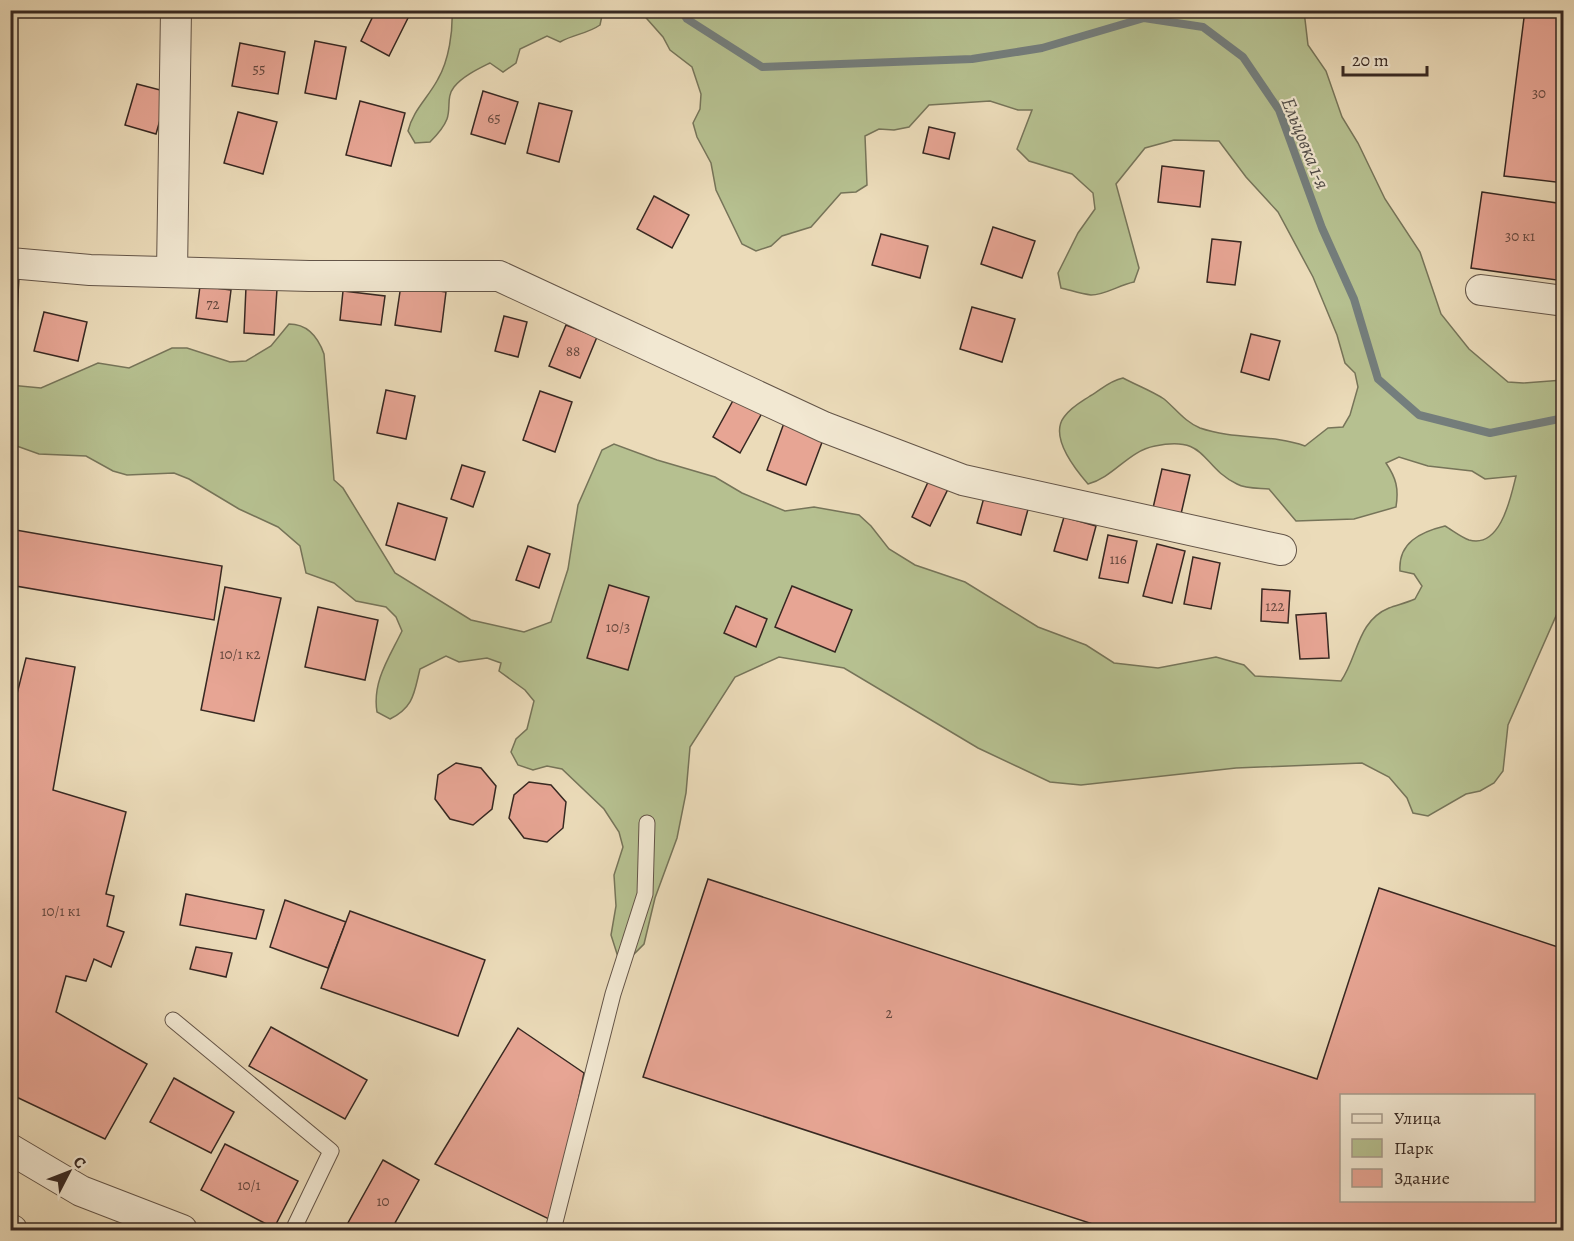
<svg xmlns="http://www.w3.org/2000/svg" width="1574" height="1241" font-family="Alegreya,serif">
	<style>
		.green { fill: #b6c090; stroke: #767459; stroke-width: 1.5 }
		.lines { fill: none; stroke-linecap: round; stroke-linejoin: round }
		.stream { stroke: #747e7d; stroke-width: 8 }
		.building { fill: #e7a594; stroke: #372822; stroke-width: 1.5; fill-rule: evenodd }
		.service-casing { stroke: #645548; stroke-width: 17 }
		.minor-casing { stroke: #645548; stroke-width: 32 }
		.service { stroke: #f2e8d2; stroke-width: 15 }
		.minor { stroke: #f2e8d2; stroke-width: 30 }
		.labels { text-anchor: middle; stroke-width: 4.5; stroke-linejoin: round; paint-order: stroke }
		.number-label { font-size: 15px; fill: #63473e }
		.water-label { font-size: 20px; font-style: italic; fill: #504c48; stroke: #f2e8d2 }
	</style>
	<rect width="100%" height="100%" fill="#ebdbb9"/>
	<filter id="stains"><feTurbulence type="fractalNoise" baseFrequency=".00333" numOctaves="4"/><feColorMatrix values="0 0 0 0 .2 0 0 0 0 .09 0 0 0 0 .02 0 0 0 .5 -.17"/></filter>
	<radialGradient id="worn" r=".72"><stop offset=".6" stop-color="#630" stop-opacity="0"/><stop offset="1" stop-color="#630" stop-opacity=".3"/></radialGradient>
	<g class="green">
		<path d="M452,11V10L603,11L600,25C587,34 574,34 560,42L547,36L520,49L516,63L503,72L490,63C478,69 463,76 454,87C446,97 451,108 447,119C444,127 436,136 430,142L415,143L408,131C413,110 428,98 438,79C449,60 453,31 452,11Z"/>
		<path d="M640,11H1304L1308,45L1326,71L1342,117L1358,143L1385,199L1420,252L1441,314L1469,349L1508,382L1523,383L1563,380V600L1508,725L1503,771L1494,783L1480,791L1466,794L1428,816L1413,813L1407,798L1389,777L1362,763L1236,768L1081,785L1050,782L978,748L844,668L779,657L735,677L690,747L686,793L677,838L655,898L644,944L633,955L619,960L611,935L616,906L614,875L623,847L619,832L604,809L562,769L547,766L533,770L518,765L511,752L516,739L527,729L534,701L525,690L499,671L501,663L487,658L459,662L446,656L420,669C414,693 414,707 390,719L377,712C372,682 389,658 402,631L396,617L386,607L356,601L334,583L306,573L300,546L278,527L239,509L189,479L174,473L127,475L113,471L86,456L39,454L11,444L10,385L41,388L98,363L129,368L172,348H187L230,362L246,361L271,346L289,324C308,324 318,337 324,354L334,480L343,488L395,573L471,620L524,632L551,622L568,569L578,505L602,450L614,444L657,460L715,477L742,493L785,511L814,507L859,515L871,526L889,549L915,565L965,582L1038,627L1086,645L1114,663L1158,668L1216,657L1244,665L1255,676L1341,681C1358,657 1357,621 1389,608C1397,605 1406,603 1415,599L1422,586L1414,574L1400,571C1398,543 1420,532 1445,526C1452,530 1461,537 1469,540C1501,549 1511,496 1516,476L1485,479L1472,471L1428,466L1399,457L1386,463C1396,478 1399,488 1396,507L1354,519L1296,521L1269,489C1259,488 1246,489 1237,484C1200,466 1208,435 1155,446C1128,451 1114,477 1088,484C1075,469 1049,437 1064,417C1071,407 1081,402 1090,396C1102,389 1109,381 1123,378C1136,385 1152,391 1164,399C1176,409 1185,422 1200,428C1235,440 1272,434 1305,446L1328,428L1343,427L1350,415L1358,387L1355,373L1345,363L1337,335L1313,277L1278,212L1246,177L1219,141L1174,140L1145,148L1116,184L1139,268L1134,282C1119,285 1105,295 1091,295C1081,294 1070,290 1061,288L1058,273L1078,233L1095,209L1093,193L1072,174L1029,161L1017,149L1032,110H1018L990,101L929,105L909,127L894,130L879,129L865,136L867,185L856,192L841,193L811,227L782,236L771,246L756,251L742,244L716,190L711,163L697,137L693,123L700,109L701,94L692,67L670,50L663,37Z"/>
	</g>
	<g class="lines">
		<polyline class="stream" points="681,10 687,19 762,67 972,59 1042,48 1144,18 1203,27 1243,57 1279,110 1322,228 1354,299 1378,379 1419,415 1490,433 1564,418"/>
	</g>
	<g class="building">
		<polygon points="10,10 17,10 14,51 10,51"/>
		<polygon points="376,10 412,10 389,56 361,41"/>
		<polygon points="1525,10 1564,10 1564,183 1504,176"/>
		<polygon points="315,41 346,47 336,99 305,93"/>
		<polygon points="240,43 285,52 278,94 232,86"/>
		<polygon points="137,84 168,92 156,134 125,125"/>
		<polygon points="483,91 518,102 505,144 471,134"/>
		<polygon points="360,101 405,113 391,166 346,155"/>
		<polygon points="539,103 572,111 559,162 527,153"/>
		<polygon points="238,112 277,122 263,174 224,163"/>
		<polygon points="929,127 955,133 949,159 923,153"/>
		<polygon points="1162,166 1204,171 1200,207 1158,202"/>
		<polygon points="1482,192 1564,204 1564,281 1471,268"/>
		<polygon points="654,196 689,215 672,248 637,229"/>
		<polygon points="993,227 1035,241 1022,278 981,264"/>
		<polygon points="881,234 928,246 920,278 872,265"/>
		<polygon points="1212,239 1241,242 1235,285 1207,282"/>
		<polygon points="10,274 19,274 17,317 10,317"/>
		<polygon points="401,285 446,292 441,332 395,325"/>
		<polygon points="200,286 231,290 227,322 196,318"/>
		<polygon points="246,287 277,289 274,335 244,333"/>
		<polygon points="343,291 385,296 381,325 340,320"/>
		<polygon points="972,307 1015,319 1002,362 960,349"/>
		<polygon points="44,312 87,322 78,361 34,351"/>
		<polygon points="504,316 527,322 518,357 495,351"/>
		<polygon points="566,325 597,337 580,378 549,366"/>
		<polygon points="1251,334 1280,341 1269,380 1241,372"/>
		<polygon points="386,390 415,396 406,439 377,433"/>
		<polygon points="540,391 572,402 555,452 523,440"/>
		<polygon points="735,397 762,413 740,453 713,437"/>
		<polygon points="784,423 824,437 806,485 767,470"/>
		<polygon points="462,465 485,472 473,507 451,499"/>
		<polygon points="1162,469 1190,475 1181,514 1153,508"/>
		<polygon points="929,480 948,489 930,526 912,517"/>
		<polygon points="986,490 1030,502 1021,535 977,523"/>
		<polygon points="398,503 447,518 435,560 386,545"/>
		<polygon points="1064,517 1096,526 1087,560 1054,551"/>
		<polygon points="10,529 222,566 214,620 10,585"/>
		<polygon points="1108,535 1137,541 1128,583 1099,578"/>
		<polygon points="1157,544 1185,551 1172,603 1143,596"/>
		<polygon points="528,546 550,554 539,588 516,580"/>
		<polygon points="1193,557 1220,563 1211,609 1184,604"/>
		<polygon points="609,585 649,597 628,670 587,658"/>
		<polygon points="792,586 852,610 835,652 775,627"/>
		<polygon points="225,587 281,598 254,721 201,710"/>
		<polygon points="1262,589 1290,591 1288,623 1261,621"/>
		<polygon points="736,606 767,619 756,647 724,633"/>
		<polygon points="318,607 378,620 365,680 305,667"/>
		<polygon points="1326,613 1329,658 1300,659 1296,615"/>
		<polygon points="26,658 75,667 53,790 126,812 106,894 114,896 107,926 124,932 111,967 94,959 86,981 66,976 56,1012 147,1064 105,1139 10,1094 10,697 16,698"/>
		<polygon points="456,763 481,768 496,786 492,809 473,825 450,819 435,799 438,775"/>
		<polygon points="529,782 551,785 566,802 563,828 547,842 524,838 509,818 514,795"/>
		<path d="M708,879L1317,1079L1379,888L1564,949V1230H1111L643,1077ZM1342,1096H1534V1200H1342Z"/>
		<polygon points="186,894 264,910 256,939 180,925"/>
		<polygon points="285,900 346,922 328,968 270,947"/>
		<polygon points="350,911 485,960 458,1036 321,988"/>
		<polygon points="196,947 232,953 226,977 190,969"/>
		<polygon points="271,1027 367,1080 345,1119 249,1066"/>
		<polygon points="518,1028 584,1073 553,1221 435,1164"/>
		<polygon points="174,1078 234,1112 211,1153 150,1122"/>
		<polygon points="225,1144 298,1181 274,1228 201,1190"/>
		<polygon points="383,1160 419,1180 395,1223 409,1230 344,1230"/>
	</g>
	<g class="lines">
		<g class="service-casing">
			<g id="service">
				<polyline points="173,1020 331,1151 293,1230"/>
				<polyline points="553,1230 613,994 645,894 647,823"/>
			</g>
		</g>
		<g class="minor-casing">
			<g id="minor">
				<polyline points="10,263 90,270 309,276 499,276 824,427 963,480 1281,550"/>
				<polyline points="172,272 176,10"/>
				<polyline points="1481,290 1564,301"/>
				<polyline points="10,1149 81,1191 182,1230"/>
				<polyline points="10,1229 12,1230"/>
			</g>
		</g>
		<use href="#service" class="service"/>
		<use href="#minor" class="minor"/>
	</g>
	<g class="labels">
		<g class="number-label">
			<text x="259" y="74">55</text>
			<text x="1539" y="98">30</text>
			<text x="494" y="123">65</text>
			<text x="1520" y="241">30 к1</text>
			<text x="213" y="309">72</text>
			<text x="573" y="356">88</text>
			<text x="1118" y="564">116</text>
			<text x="1275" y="611">122</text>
			<text x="618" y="632">10/3</text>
			<text x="240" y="659">10/1 к2</text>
			<text x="61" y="916">10/1 к1</text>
			<text x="889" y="1018">2</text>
			<text x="249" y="1190">10/1</text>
			<text x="383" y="1206">10</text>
		</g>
		<g class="water-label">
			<text transform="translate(1306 143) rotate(68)" y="7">Ельцовка 1-я</text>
		</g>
	</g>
	<rect width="1574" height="1241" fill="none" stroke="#ebdbb9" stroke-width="36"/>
	<rect x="12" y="12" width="1550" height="1217" fill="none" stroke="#372822" stroke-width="3"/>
	<rect x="18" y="18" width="1538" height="1205" fill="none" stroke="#372822" stroke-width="1.5"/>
	<rect x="1340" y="1094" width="195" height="108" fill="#f2e8d2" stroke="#a79b8c" stroke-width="1.5"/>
	<rect x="1352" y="1114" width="30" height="9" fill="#f2e8d2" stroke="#a79b8c" stroke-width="1.5"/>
	<text x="1394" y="1124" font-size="18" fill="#372822">Улица</text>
	<rect x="1352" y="1139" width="30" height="18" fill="#b6c090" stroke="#a79b8c" stroke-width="1.5"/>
	<text x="1394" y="1154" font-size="18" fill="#372822">Парк</text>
	<rect x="1352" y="1169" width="30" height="18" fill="#e7a594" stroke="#a79b8c" stroke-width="1.5"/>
	<text x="1394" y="1184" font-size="18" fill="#372822">Здание</text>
	<g transform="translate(69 1172) rotate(48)" stroke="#f2e8d2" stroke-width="4.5" paint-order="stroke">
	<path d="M0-4.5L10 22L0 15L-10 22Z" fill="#372822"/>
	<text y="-9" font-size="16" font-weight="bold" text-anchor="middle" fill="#372822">С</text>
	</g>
	<path d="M1343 66v9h84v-9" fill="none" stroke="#372822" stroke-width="3"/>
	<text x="1352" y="66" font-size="18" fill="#372822" stroke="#f2e8d2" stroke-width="4.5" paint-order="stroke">20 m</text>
	<rect width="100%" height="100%" filter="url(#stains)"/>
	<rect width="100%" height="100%" fill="url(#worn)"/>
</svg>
